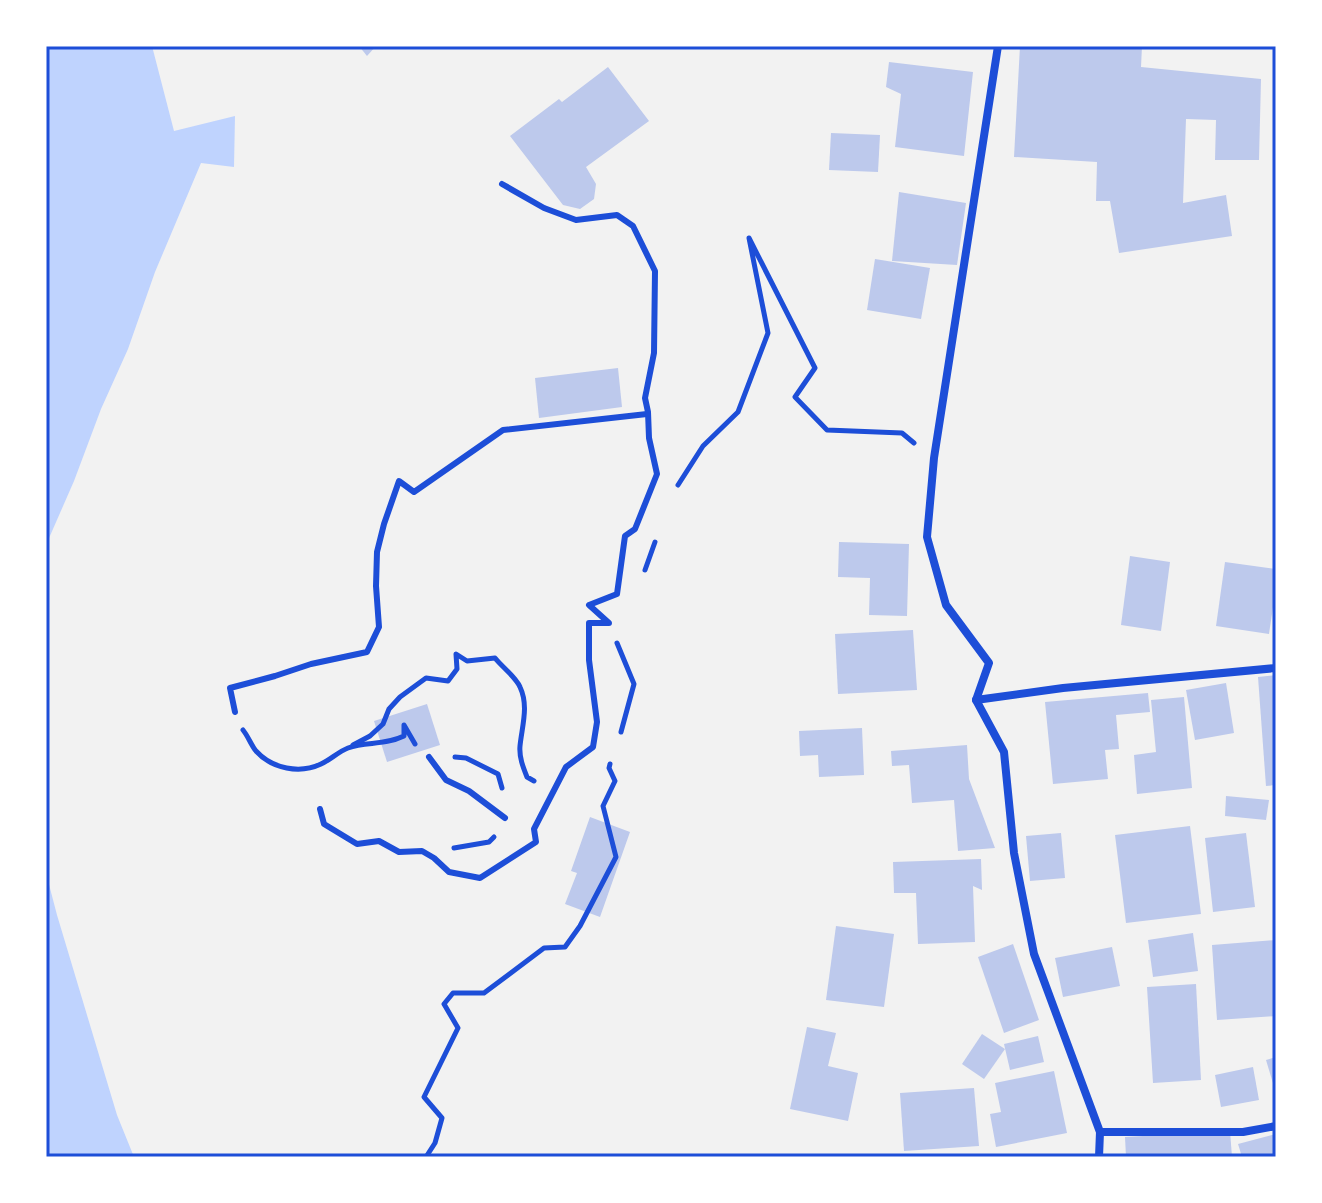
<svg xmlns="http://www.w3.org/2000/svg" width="1322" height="1203" font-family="Jost,sans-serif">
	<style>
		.water { fill: #bfd3fe }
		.building { fill: #bdc9ec }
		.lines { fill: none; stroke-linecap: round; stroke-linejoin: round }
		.path { stroke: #1d4ed8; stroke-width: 5 }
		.service { stroke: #1d4ed8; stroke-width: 6 }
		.minor { stroke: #1d4ed8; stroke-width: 8 }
		.neatline { fill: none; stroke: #1d4ed8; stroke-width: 3 }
	</style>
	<rect width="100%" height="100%" fill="#f2f2f2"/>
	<g class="water">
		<polygon points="46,46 152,46 174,131 235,116 234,167 201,163 155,272 128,349 101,409 74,481 46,545"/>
		<polygon points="46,873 57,915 117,1115 134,1157 46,1157"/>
	</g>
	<g class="building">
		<polygon points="359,46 376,46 367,56"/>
		<polygon points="1020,46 1142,46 1141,67 1261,79 1259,160 1215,160 1216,120 1186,119 1183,203 1226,195 1232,236 1119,253 1110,201 1096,201 1097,162 1014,157"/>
		<polygon points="889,62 973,72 964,156 895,147 901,94 886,87"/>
		<polygon points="608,67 649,121 586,167 596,184 594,199 580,209 563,205 510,136 559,99 562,102"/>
		<polygon points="831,133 880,135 878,172 829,170"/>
		<polygon points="899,192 966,203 957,265 892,261"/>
		<polygon points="875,259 930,268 921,319 867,310"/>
		<polygon points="618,368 622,407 539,418 535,378"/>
		<polygon points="839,542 909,544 907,616 869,615 870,578 838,577"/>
		<polygon points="1130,556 1170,562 1161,631 1121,625"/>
		<polygon points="1225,562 1276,569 1276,587 1269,634 1216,626"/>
		<polygon points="913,630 917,690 838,694 835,634"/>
		<polygon points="1276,675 1276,785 1266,786 1258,677"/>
		<polygon points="1226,683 1234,733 1195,740 1186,690"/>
		<polygon points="1148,693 1150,712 1116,715 1119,749 1105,750 1108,779 1053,784 1045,702"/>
		<polygon points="1184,697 1192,788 1137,794 1134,755 1156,752 1151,700"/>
		<polygon points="427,704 440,745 387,762 374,721"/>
		<polygon points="862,728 864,775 819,777 818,755 800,756 799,731"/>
		<polygon points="967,745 969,779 995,848 958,851 954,800 912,803 909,765 892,766 891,751"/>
		<polygon points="1226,796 1269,800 1266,820 1225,816"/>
		<polygon points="590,817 630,832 600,917 565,904 577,873 571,871"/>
		<polygon points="1190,826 1201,914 1126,923 1115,835"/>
		<polygon points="1061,833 1065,878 1030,881 1026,836"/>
		<polygon points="1246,833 1255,907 1213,912 1205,838"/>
		<polygon points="981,859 982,890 973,886 975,942 918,944 916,893 894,893 893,862"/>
		<polygon points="836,926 894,934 884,1007 826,1000"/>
		<polygon points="1193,933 1198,971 1153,977 1148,940"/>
		<polygon points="1276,940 1276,1016 1217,1020 1212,945"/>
		<polygon points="1013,944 1039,1020 1004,1033 978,957"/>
		<polygon points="1112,947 1120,986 1063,997 1055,958"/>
		<polygon points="1196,984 1201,1080 1153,1083 1147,987"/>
		<polygon points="807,1027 836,1033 828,1066 858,1073 848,1121 790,1109"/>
		<polygon points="982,1034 1005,1049 984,1079 962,1064"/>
		<polygon points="1038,1036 1044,1062 1010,1070 1004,1044"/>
		<polygon points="1276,1057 1276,1090 1275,1090 1266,1060"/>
		<polygon points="1253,1067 1259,1100 1221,1107 1215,1075"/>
		<polygon points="1054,1071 1067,1133 996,1147 990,1114 1001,1112 995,1083"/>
		<polygon points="974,1088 979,1146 904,1151 900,1093"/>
		<polygon points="1230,1131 1232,1157 1126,1157 1125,1137"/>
		<polygon points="1276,1134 1276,1157 1242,1157 1238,1144"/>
	</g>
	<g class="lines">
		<g class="path">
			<polyline points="678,485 703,446 738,412 768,333 749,238 815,368 795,397 827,430 902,433 914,443"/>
			<polyline points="645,570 655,542"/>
			<polyline points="617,643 634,684 621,732"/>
			<path d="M243,730C248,736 251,745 256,751C272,769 300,774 321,764C330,760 338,752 348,748C366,741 383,746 404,736V725L415,744"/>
			<path d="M353,745L370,736L383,724L389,709L400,697L426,678L448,681L457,669L456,654L467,661L495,658C502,667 516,677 520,687C529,706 522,726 520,746C519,757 523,767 527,777L534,781"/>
			<polyline points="455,757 466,758 498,774 502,788"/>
			<polyline points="454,848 489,842 494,837"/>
			<polyline points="426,1157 435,1143 442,1118 424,1097 458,1028 444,1004 453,993 484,993 544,948 565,947 580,926 616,857 603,806 615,781 609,768 610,764"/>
		</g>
		<g class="service">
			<polyline points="235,712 230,688 275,676 311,664 367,652 379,627 376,586 377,552 384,524 399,481 414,492 503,430 647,414"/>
			<polyline points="429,757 446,780 469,791 505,818"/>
			<polyline points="320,809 324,824 357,844 379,841 399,852 422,851 434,858 449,872 480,878 536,842 534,829 566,767 593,747 597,722 589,660 589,623 609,623 589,605 617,594 625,536 635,529 657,474 649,438 648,412 645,398 654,353 655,271 633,226 617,215 576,220 544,208 502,184"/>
		</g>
		<g class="minor">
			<polyline points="998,46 934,458 927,537 946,605 989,663 976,700 1004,752 1014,853 1034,954 1100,1132 1099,1157"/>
			<polyline points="976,700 1063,688 1276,668"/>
			<polyline points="1100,1132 1243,1132 1276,1126"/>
		</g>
	</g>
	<rect width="1322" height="1203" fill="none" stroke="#ffffff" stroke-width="96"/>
	<rect x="48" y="48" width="1226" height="1107" class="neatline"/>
</svg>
